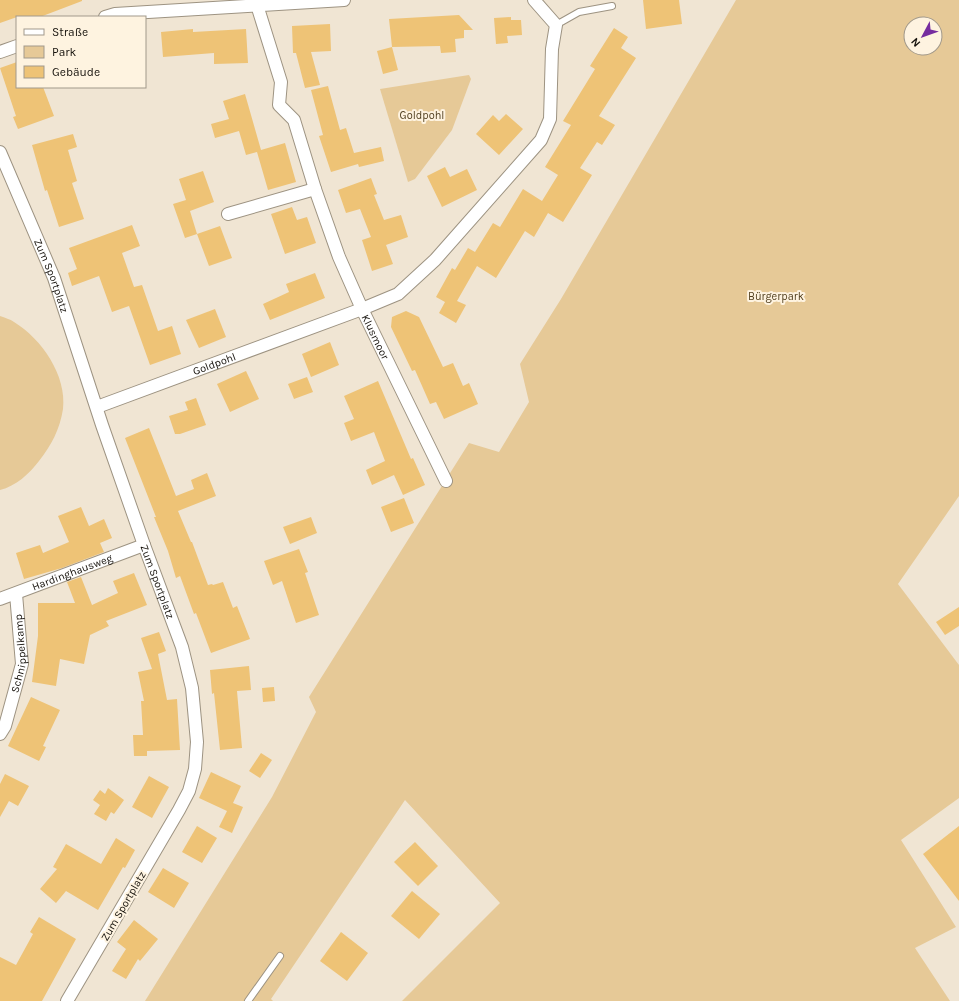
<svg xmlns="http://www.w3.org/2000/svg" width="959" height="1001" font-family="Karla,sans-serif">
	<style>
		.green { fill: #e6c997; fill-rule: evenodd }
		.building { fill: #eec376 }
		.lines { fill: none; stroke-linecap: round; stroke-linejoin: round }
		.service-casing { stroke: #9d9382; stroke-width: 8 }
		.minor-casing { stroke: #9d9382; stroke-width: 14 }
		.service { stroke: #fff; stroke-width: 6 }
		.minor { stroke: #fff; stroke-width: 12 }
		.labels { text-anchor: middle; stroke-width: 4; stroke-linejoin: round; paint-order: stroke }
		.park-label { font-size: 11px; fill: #503e1d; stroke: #fef3e0 }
		.street-label { font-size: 11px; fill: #15110b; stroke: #fef3e0 }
	</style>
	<rect width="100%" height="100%" fill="#f0e5d3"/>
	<g class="green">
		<path d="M736,0H959V496L898,584L959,665V798L901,840L956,927L915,948L950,1001H402L500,903L405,800L271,999L273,1001H145L272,797L316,712L309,697L469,443L499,452L529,402L520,364L561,299ZM911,24H935V48H911Z"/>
		<polygon points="469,75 471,79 452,130 415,179 408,182 380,89"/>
		<path d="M0,316C5,318 10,319 14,322C42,339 67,376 63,409C60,429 51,446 39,461C29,474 16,486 0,490Z"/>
	</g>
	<g class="building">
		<polygon points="0,0 82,0 82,1 40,17 17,17 0,23"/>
		<polygon points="643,0 679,0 682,24 646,29"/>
		<polygon points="459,15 473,30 464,30 464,38 455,39 456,52 441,53 440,46 392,47 389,19"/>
		<polygon points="511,17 511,20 521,20 522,35 507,36 508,43 496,44 494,18"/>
		<polygon points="330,24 331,51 311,52 320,85 305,88 296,53 293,53 292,26"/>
		<polygon points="614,28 628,37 621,48 636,58 599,116 615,125 602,145 597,142 580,168 592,175 563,222 548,213 534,237 525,231 496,278 477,266 457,301 466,305 456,323 439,313 445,302 436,297 452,268 455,270 468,248 475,252 493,223 500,227 523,189 542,201 558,175 545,167 571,125 563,121 595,69 590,66"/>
		<polygon points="193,29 193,32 246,29 248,63 214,64 214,53 163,57 161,32"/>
		<polygon points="392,47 398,70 383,74 377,51"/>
		<polygon points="17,62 17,87 43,87 54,116 18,129 13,117 16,116 0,68"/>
		<polygon points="328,86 340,130 346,128 354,153 381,147 384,161 359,167 358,164 331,172 319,136 323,135 311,90"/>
		<polygon points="245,94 261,150 285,143 296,182 268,190 257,152 246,155 239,131 215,138 211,124 229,119 223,101"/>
		<polygon points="506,114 523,129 499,155 476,134 493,115 499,121"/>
		<polygon points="73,134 77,147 68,150 77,181 72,183 84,219 59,227 47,190 45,191 32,145"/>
		<polygon points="445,167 450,177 467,169 477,190 442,207 427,176"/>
		<polygon points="203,171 214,202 190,211 197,234 185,238 173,204 186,200 179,179"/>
		<polygon points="371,178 377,194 374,195 384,220 401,215 408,237 386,245 393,264 372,271 362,240 371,237 360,209 346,213 338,190"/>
		<polygon points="292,207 297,220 307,217 316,243 285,254 271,214"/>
		<polygon points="132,225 140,246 122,253 134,287 142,285 158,331 172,326 181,354 150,365 129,306 112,312 99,276 72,286 68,273 77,269 69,248"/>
		<polygon points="220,226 232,258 209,266 197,234"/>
		<polygon points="315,273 325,298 270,320 263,304 289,292 286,284"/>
		<polygon points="215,309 226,337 199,348 186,320"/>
		<polygon points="406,311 419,317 443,367 453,363 463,386 469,383 478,404 444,419 436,402 430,404 415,370 412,371 391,327 392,317"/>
		<polygon points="330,342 339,365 311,377 302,354"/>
		<polygon points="246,371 259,399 230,412 217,384"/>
		<polygon points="307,377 313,392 294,399 288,384"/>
		<polygon points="378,381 411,459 413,458 425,485 403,495 394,475 372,485 366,470 385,461 374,432 351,441 344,423 354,419 344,396"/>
		<polygon points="196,398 206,425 180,434 175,434 169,416 188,410 185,402"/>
		<polygon points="149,428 176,496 194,489 191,480 207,473 216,496 178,511 191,542 192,542 208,585 212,584 213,585 223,582 233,608 237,606 250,639 211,653 196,613 194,614 180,576 176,578 168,551 154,517 156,517 125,438"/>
		<polygon points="404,498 414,523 391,532 381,507"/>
		<polygon points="81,507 89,526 104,519 112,538 100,543 104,552 62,568 24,579 16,553 40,545 43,553 69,542 58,516"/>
		<polygon points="311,517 317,533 290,544 283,527"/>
		<polygon points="299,549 308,572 305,573 319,615 296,623 282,581 273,585 264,561"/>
		<polygon points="134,573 147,605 106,621 109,626 90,635 84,664 60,659 56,686 32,682 38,636 38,603 75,603 67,582 81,577 92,605 118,593 113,581"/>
		<polygon points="959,607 959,626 945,635 936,622"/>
		<polygon points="159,632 166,651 158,654 167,700 177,699 180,750 147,751 147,756 134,756 133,735 143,735 141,701 144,701 138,672 152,669 141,638"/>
		<polygon points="249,666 251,690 237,691 242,748 220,750 214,693 212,694 210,670"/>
		<polygon points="274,687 275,701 263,702 262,688"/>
		<polygon points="31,697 60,710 43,746 46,747 39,761 8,746"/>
		<polygon points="261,753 272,760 260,778 249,771"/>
		<polygon points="211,772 241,786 233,803 243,807 232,833 219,827 227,811 199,798"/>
		<polygon points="5,774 29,786 18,806 9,801 0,817 0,784"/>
		<polygon points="149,776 169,787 152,818 132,807"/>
		<polygon points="108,788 124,800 114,814 111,812 106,821 94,814 100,805 93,800 100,790 105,794"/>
		<polygon points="197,826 217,838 202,863 182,852"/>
		<polygon points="959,826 959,901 923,854"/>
		<polygon points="116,838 135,850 125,868 123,867 98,910 66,891 56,903 40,889 57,869 53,867 66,844 101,864"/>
		<polygon points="415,842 438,866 418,886 394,862"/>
		<polygon points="163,868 189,883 174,908 148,892"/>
		<polygon points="412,891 440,914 419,939 391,916"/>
		<polygon points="39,917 76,939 42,1001 0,1001 0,957 16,965 33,934 30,932"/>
		<polygon points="134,920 158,939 140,961 138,959 126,979 112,971 126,949 117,942"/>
		<polygon points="341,932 368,953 347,981 320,961"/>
	</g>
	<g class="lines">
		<g class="service-casing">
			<g id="service">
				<polyline points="556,25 579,12 612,6"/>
				<polyline points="248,1001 280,956"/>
			</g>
		</g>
		<g class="minor-casing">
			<g id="minor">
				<path id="s1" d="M257,5L281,82L279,105L294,120L315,189L339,257L362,309L446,481"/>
				<polyline points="105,17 115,14 344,0"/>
				<polyline points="0,52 17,46"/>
				<path id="s2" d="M0,152L54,278L102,425L144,545L182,647L192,688L197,742L195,769L189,791L179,810L67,1001"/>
				<polyline points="228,214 315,189"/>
				<path id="s3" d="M97,407L362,309L398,294L435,260L541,140L550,119L552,49L556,25L534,0"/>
				<path id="s4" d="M0,599L144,545"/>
				<path id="s5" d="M0,734L5,726L22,664L16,594"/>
			</g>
		</g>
		<use href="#service" class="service"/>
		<use href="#minor" class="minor"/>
	</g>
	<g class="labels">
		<g class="park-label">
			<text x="422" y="119">Goldpohl</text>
			<text x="776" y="300">Bürgerpark</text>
		</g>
		<g class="street-label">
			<text dy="4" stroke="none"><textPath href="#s2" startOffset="134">Zum Sportplatz</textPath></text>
			<text dy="4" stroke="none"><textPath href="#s1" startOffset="357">Klusmoor</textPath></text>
			<text dy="4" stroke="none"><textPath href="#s3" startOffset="125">Goldpohl</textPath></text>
			<text dy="4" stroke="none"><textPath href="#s4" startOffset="77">Hardinghausweg</textPath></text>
			<text dy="4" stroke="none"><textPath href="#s2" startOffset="458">Zum Sportplatz</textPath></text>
			<text dy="4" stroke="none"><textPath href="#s5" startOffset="84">Schnippelkamp</textPath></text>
			<text transform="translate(123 906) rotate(-60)" y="4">Zum Sportplatz</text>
		</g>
	</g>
	<rect x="16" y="16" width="130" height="72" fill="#fef3e0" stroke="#a1998b"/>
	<rect x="24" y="29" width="20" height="6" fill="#ffffff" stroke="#a1998b"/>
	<text x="52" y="36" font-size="12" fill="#15110b">Straße</text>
	<rect x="24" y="46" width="20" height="12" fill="#e6c997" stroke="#a1998b"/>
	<text x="52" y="56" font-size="12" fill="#15110b">Park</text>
	<rect x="24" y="66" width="20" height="12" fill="#eec376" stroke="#a1998b"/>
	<text x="52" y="76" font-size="12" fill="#15110b">Gebäude</text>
	<g transform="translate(923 36) rotate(229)"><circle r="19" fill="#fef3e0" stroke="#a1998b"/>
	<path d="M0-3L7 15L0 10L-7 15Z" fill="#762c9f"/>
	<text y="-6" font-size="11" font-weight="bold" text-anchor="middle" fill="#15110b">N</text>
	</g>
</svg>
